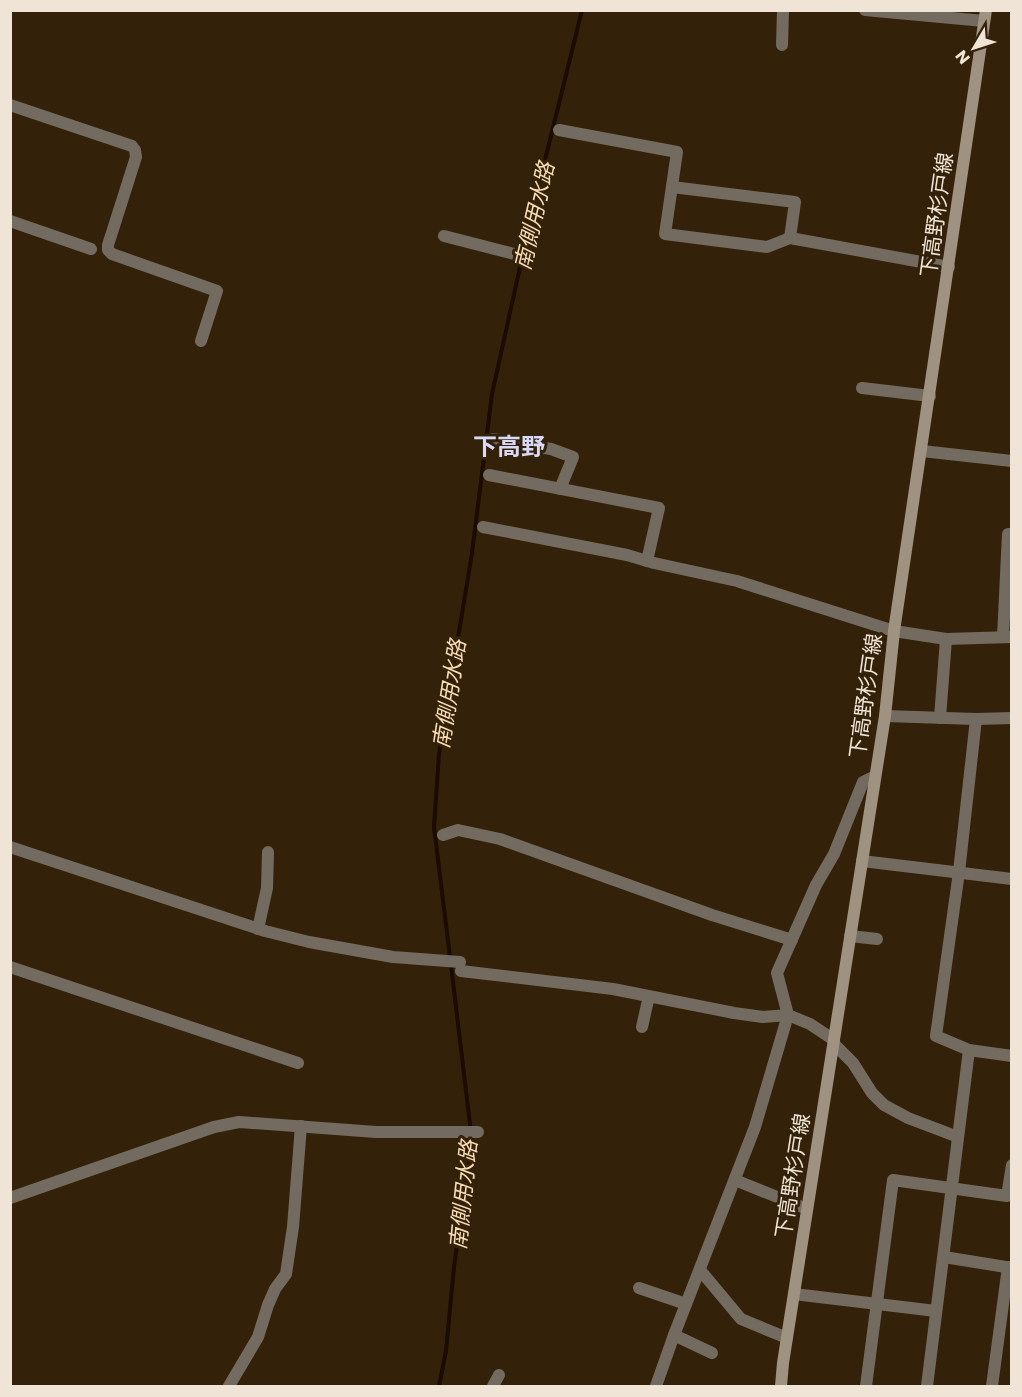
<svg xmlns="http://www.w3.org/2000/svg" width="1022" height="1397" font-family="Poppins,'Noto Sans JP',sans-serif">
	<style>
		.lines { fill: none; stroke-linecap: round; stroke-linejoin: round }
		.stream { stroke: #1b0b00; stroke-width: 4 }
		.street { stroke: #746b60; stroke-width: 12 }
		.secondary { stroke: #a09280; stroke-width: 12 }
		.labels { text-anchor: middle; stroke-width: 6; stroke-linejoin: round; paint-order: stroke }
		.street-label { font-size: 21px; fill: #efe4d5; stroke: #332209 }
		.water-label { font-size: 22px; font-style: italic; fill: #f8dcb6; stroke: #332209 }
		.quarter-label { font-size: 24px; font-weight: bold; fill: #d9daf7; stroke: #332209 }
	</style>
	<rect width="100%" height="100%" fill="#332209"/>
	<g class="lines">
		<g class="stream">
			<polyline points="450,957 434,827 439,754 472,553 492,394 532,213 582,10"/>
			<polyline points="439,1386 446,1351 454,1267 472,1141 451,965"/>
		</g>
		<g class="street">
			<polyline points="865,10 984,21"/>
			<polyline points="782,45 783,11"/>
			<polyline points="10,105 132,146 135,150 136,157 108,245 108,250 112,254 217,291 201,341"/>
			<polyline points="559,130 677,152 665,234 767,247 790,238 949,267"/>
			<polyline points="672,187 795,202 790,238"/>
			<polyline points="10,221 91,249"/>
			<polyline points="444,236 530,258"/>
			<polyline points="862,388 930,396"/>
			<polyline points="493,439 551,449 573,457 560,489"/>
			<polyline points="922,451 1012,461"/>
			<polyline points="489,475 659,508 647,561"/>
			<polyline points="483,527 627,555 654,563 737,581 894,631 946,639 1012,637"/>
			<polyline points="1003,637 1008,534 1012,534"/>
			<polyline points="885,716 976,719 1012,718"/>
			<polyline points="940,718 946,639"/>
			<polyline points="976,719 959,872 936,1036 969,1050 1012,1056"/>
			<polyline points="443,835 458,830 500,839 712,915 792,940"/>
			<polyline points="10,847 265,931 309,942 393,957 460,962"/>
			<polyline points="862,861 1012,879"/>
			<polyline points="258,929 267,888 268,852"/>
			<polyline points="850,936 877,939"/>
			<polyline points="10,967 298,1063"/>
			<polyline points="461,971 613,989 734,1013 763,1017 788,1015 810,1024 834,1040"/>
			<polyline points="642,1027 649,996"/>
			<polyline points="834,1044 853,1063 872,1093 884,1105 908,1118 958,1137"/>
			<polyline points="735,1180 807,1209"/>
			<polyline points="10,1198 214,1127 239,1122 376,1132 478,1132"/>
			<polyline points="944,1257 1012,1268"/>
			<polyline points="700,1270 741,1319 787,1338"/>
			<polyline points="639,1288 686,1304"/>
			<polyline points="794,1294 936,1311"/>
			<polyline points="674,1335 712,1353"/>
			<polyline points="229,1386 258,1337 268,1305 275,1289 286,1274 293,1227 301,1126"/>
			<polyline points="493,1386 499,1375"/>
			<polyline points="656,1386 674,1335 755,1127 788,1015 777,973 816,885 834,854 863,782 875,776"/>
			<polyline points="866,1386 893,1180 1007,1196 1012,1165"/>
			<polyline points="927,1386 969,1050"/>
			<polyline points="992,1386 1008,1267"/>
		</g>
		<polyline class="secondary" points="781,1386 783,1363 885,716 894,631 986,10"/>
	</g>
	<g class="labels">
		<g class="street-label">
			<text transform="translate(937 215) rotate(-82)" y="7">下高野杉戸線</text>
			<text transform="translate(866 696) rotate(-82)" y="7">下高野杉戸線</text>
			<text transform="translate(793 1176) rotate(-81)" y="7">下高野杉戸線</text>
		</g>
		<g class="water-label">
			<text transform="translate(534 216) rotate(-77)" y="8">南側用水路</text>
			<text transform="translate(449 694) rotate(-81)" y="8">南側用水路</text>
			<text transform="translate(463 1195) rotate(-84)" y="8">南側用水路</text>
		</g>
		<g class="quarter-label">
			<text x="509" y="455">下高野</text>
		</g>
	</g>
	<rect width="1022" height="1397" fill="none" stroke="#efe4d5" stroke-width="24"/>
	<g transform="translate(974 48) rotate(231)" stroke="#332209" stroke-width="4.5" paint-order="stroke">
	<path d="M0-4.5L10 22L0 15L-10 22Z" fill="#efe4d5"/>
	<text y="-9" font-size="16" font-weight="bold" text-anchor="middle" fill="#efe4d5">N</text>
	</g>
</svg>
